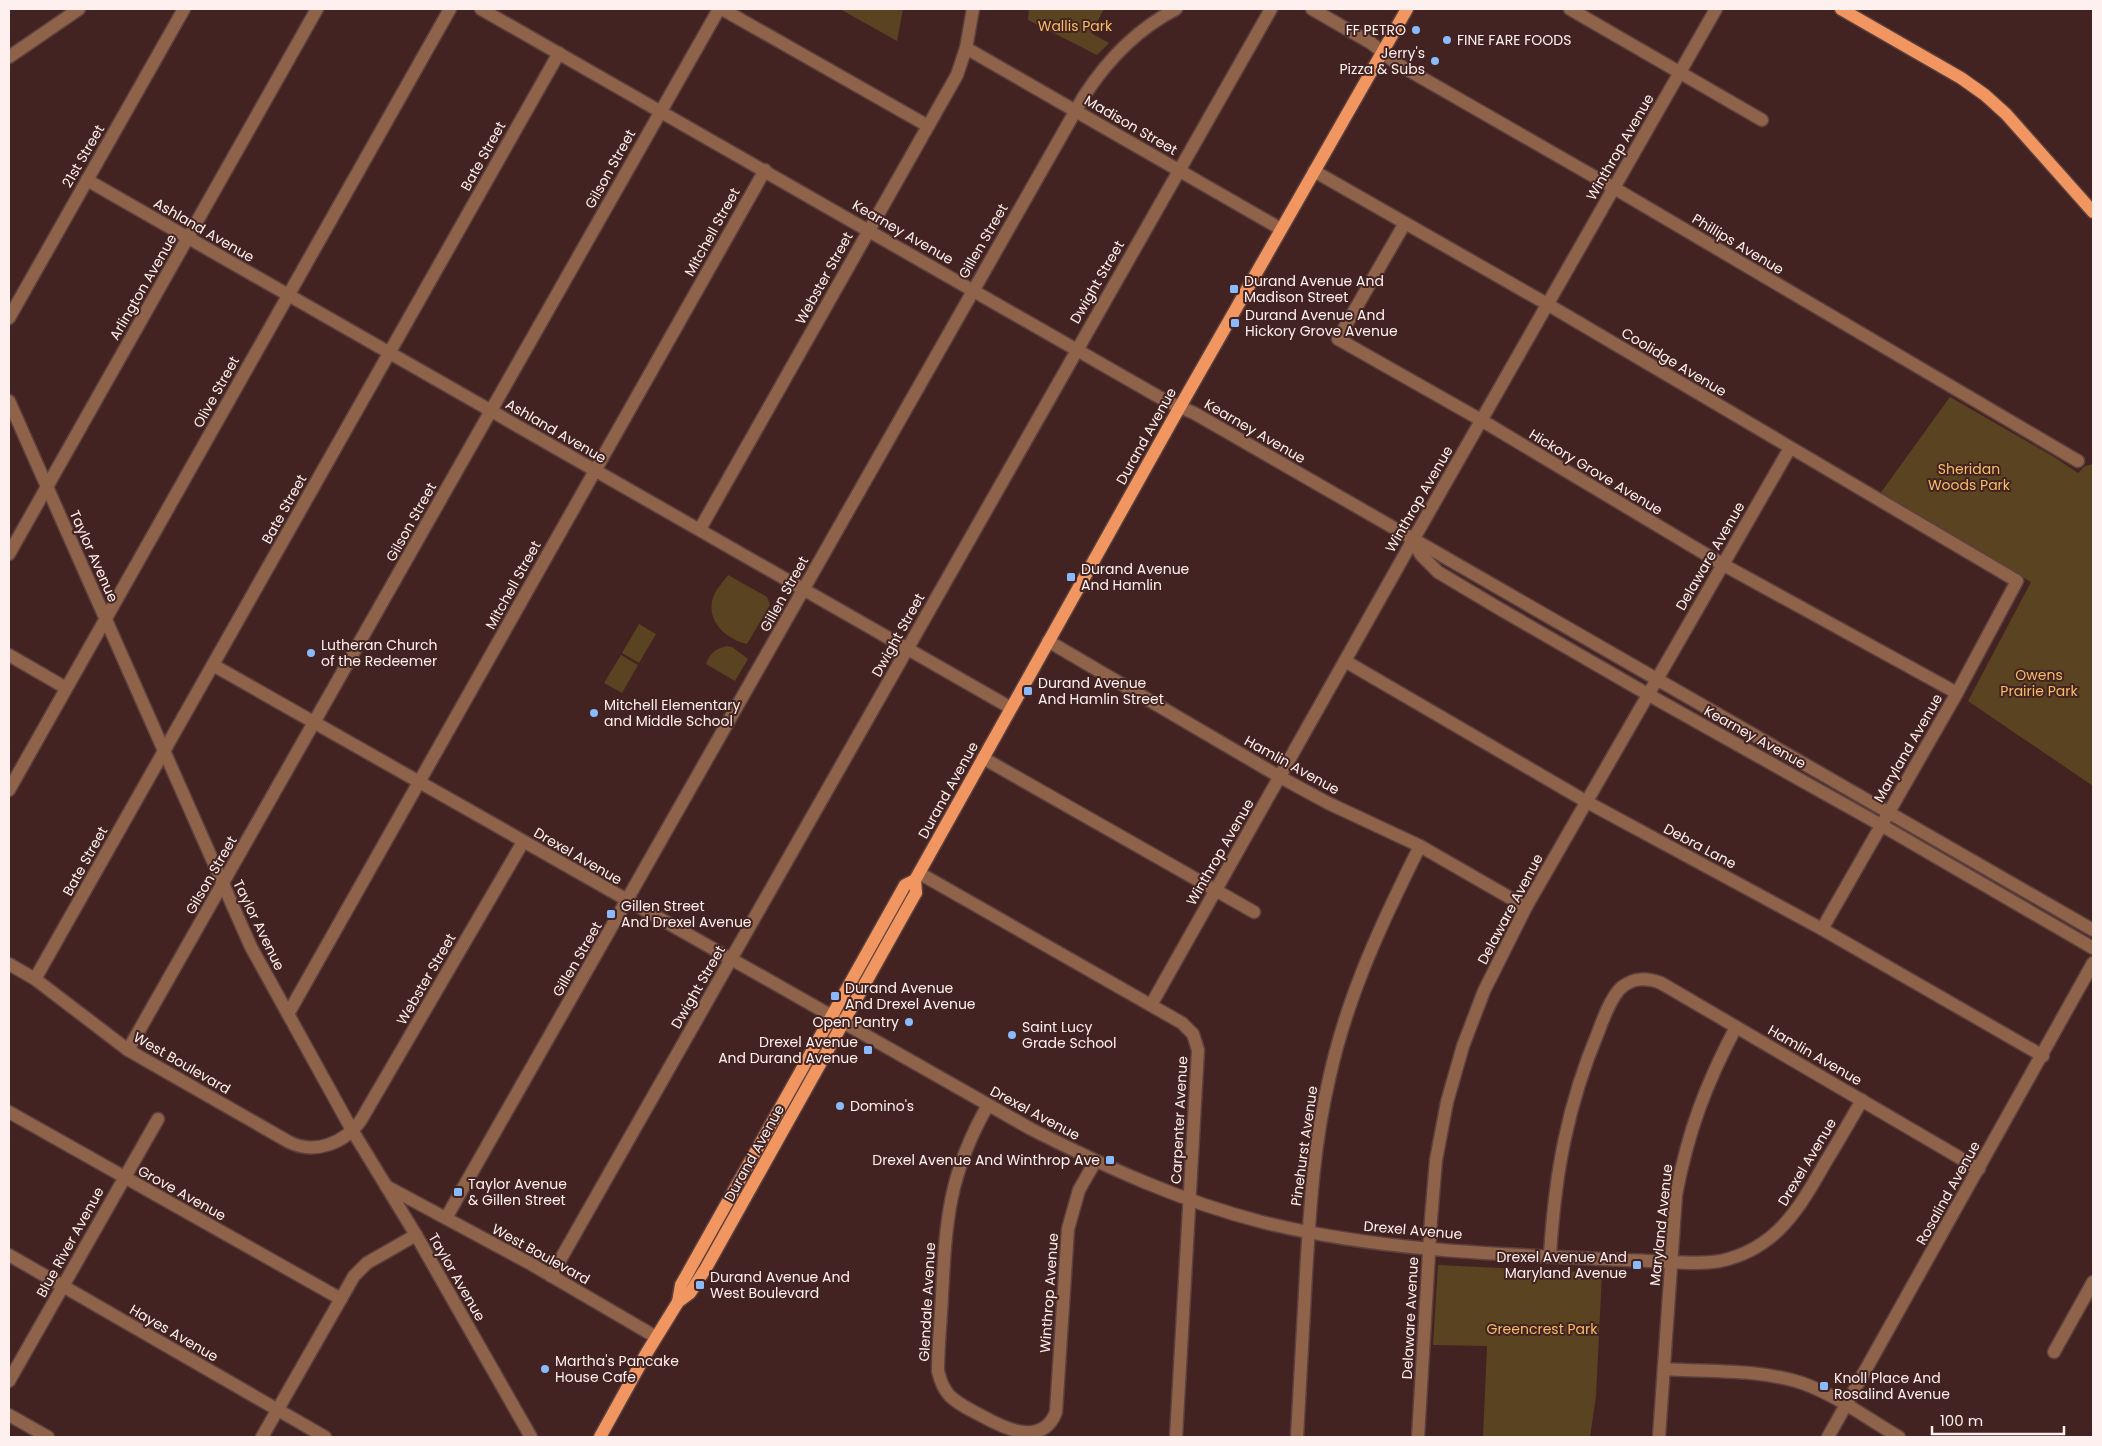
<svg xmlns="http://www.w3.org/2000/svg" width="2102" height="1446" font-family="Poppins,sans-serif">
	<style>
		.park { fill: #5a4321 }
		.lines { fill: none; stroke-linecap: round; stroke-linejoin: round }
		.minor-casing { stroke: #5c403e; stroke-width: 15 }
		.major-casing { stroke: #5c403e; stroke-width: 15 }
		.minor { stroke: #8f634a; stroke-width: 12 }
		.major { stroke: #f19660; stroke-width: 12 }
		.poi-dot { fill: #89bafc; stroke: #422321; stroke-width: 2 }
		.labels { text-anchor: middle; stroke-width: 4; stroke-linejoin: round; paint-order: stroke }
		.park-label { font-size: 14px; fill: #f7bd67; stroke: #422321 }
		.poi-label { font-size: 14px; fill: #fdf0ee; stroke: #422321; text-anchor: start }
		.street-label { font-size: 14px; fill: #fdf0ee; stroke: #422321 }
	</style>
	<rect width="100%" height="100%" fill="#422321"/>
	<g class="park">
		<polygon points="840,9 903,9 897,41"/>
		<polygon points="1029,9 1104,9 1091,33 1109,43 1097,55 1028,20"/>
		<polygon points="1950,397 2054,457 2078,473 2085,466 2093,464 2093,786 1968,701 2031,582 1879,495"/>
		<path d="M728,575L767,597L770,605L747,644C725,639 704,619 714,595C717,588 724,581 728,575Z"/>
		<polygon points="639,624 656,634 639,663 622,653"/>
		<path d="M727,646L732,647L748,659L735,681L706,664C710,653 715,649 727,646Z"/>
		<polygon points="621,655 638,665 622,693 604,683"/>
		<polygon points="1438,1265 1602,1273 1596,1396 1590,1437 1483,1437 1487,1346 1433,1345"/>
	</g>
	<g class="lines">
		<g class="minor-casing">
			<g id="minor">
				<polyline points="481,9 1166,401 1194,413 2093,930"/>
				<polyline points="722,9 928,126"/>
				<polyline points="1312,9 1371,43 1396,63 1614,188 2078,461"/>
				<polyline points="1570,9 1762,120"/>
				<polyline points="966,48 1281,229"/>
				<polyline points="9,57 79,9"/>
				<polyline points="1314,171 1547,304 2017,581 1957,693 1822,929"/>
				<polyline points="87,180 1011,708"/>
				<polyline points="1405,223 1338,339 1481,420 1722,564 1957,693"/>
				<polyline points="9,318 184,9"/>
				<polyline points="9,401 251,947 352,1130 416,1235 531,1437"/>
				<polyline points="700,529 957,75 966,48 973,9"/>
				<polyline points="1414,542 1421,555 1438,572 1500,609 1649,695 1881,825 2093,948"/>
				<polyline points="9,554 317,9"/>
				<polyline points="1048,641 1280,777 1328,803 1420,846 1526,907"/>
				<polyline points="9,655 66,688"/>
				<polyline points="1345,661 1587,802 1822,929 2043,1056"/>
				<path d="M213,665L1031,1129C1106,1167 1180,1201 1262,1222C1395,1255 1534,1255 1670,1262C1687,1263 1703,1264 1720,1261C1776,1249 1799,1209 1825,1163C1838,1142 1850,1121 1862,1100"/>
				<polyline points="983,758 1254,912"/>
				<polyline points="9,790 450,9"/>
				<polyline points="919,873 1182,1023 1193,1034 1198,1050 1176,1437"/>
				<path d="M9,964L35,979L128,1050L289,1142C315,1155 345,1143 361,1120L523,842"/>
				<polyline points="35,979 559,53"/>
				<polyline points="1151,1005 1413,540 1716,9"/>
				<polyline points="288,1014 765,170"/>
				<polyline points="128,1050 719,9"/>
				<path d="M988,1105C949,1173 946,1219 942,1295C941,1320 938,1346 938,1371C940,1380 943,1388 949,1395C957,1404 971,1410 982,1416C1007,1430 1043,1446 1056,1412L1068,1229L1079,1190L1095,1162"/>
				<polyline points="9,1112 341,1299"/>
				<polyline points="386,1186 531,1264 656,1337"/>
				<path d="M446,1218L1084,96C1108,59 1137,29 1176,9"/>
				<polyline points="9,1255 325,1437"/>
				<path d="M1550,1255C1555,1174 1567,1106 1599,1030C1603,1019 1613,994 1622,987C1635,977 1647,978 1661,983L1979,1169"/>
				<polyline points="551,1276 1271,9"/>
				<polyline points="2054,1352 2093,1282"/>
				<path d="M1664,1369C1708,1372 1760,1369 1802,1383C1836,1395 1868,1419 1899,1437"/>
				<polyline points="9,1381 158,1119"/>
				<polyline points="9,1415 48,1437"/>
				<polyline points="262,1437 354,1276 367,1263 416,1235"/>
				<path d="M1297,1437C1300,1383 1303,1329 1306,1274C1310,1207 1314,1141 1330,1075C1348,994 1383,920 1420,846"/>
				<polyline points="1418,1437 1431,1219 1436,1160 1447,1102 1463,1046 1484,991 1526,907 1790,448"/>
				<path d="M1659,1437L1676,1195C1688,1131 1706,1084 1736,1027"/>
				<polyline points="1828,1437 2093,963"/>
			</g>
		</g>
		<g class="major-casing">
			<g id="major">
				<polyline points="1841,9 1961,78 1985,95 2006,114 2093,212"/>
				<polyline points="678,1302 681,1285 905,885 915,880 919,873 1173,419 1407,9"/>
				<polyline points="600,1437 646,1354 678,1302 690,1293 706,1268 914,896 916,893 915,880"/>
			</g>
		</g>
		<use href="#minor" class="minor"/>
		<use href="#major" class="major"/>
	</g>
	<g class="poi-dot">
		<circle cx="1416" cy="30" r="5"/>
		<circle cx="1447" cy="40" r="5"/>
		<circle cx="1435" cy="61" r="5"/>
		<rect x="1229" y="284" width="10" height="10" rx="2.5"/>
		<rect x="1230" y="318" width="10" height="10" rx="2.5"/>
		<rect x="1066" y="572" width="10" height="10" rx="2.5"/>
		<circle cx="311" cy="653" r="5"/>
		<rect x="1023" y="686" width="10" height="10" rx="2.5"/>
		<circle cx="594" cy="713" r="5"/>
		<rect x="606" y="909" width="10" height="10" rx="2.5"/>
		<rect x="830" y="991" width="10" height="10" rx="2.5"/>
		<circle cx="909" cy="1022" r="5"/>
		<circle cx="1012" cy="1035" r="5"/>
		<rect x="863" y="1045" width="10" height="10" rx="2.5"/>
		<circle cx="840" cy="1106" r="5"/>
		<rect x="1105" y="1155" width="10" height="10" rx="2.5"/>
		<rect x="453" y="1187" width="10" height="10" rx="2.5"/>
		<rect x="1632" y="1260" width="10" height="10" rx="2.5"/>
		<rect x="695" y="1280" width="10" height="10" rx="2.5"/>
		<circle cx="545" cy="1369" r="5"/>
		<rect x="1819" y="1381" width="10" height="10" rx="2.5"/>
	</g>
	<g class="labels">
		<g class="park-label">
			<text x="1075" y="31">Wallis Park</text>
			<text x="1969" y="474">Sheridan<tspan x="1969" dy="16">Woods Park</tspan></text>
			<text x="2039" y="680">Owens<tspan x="2039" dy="16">Prairie Park</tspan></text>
			<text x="1542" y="1334">Greencrest Park</text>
		</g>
		<g class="poi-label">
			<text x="1406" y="35" text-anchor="end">FF PETRO</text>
			<text x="1457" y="45">FINE FARE FOODS</text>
			<text x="1425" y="58" text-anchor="end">Jerry's<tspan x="1425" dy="16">Pizza &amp; Subs</tspan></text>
			<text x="1244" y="286">Durand Avenue And<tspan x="1244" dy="16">Madison Street</tspan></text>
			<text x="1245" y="320">Durand Avenue And<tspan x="1245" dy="16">Hickory Grove Avenue</tspan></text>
			<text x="1081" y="574">Durand Avenue<tspan x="1081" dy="16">And Hamlin</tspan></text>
			<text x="321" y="650">Lutheran Church<tspan x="321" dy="16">of the Redeemer</tspan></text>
			<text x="1038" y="688">Durand Avenue<tspan x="1038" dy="16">And Hamlin Street</tspan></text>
			<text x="604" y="710">Mitchell Elementary<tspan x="604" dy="16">and Middle School</tspan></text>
			<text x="621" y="911">Gillen Street<tspan x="621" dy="16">And Drexel Avenue</tspan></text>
			<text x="845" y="993">Durand Avenue<tspan x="845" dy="16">And Drexel Avenue</tspan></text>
			<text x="899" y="1027" text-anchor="end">Open Pantry</text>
			<text x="1022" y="1032">Saint Lucy<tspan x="1022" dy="16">Grade School</tspan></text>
			<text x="858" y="1047" text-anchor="end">Drexel Avenue<tspan x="858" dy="16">And Durand Avenue</tspan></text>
			<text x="850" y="1111">Domino's</text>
			<text x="1100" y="1165" text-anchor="end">Drexel Avenue And Winthrop Ave</text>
			<text x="468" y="1189">Taylor Avenue<tspan x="468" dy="16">&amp; Gillen Street</tspan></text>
			<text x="1627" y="1262" text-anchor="end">Drexel Avenue And<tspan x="1627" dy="16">Maryland Avenue</tspan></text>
			<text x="710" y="1282">Durand Avenue And<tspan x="710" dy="16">West Boulevard</tspan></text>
			<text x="555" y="1366">Martha's Pancake<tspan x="555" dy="16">House Cafe</tspan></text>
			<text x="1834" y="1383">Knoll Place And<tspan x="1834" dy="16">Rosalind Avenue</tspan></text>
		</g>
		<g class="street-label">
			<text transform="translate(1131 125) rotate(30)" y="5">Madison Street</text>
			<text transform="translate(1620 147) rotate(-60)" y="5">Winthrop Avenue</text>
			<text transform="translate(83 156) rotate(-60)" y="5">21st Street</text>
			<text transform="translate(483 156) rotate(-61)" y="5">Bate Street</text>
			<text transform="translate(610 169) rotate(-61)" y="5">Gilson Street</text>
			<text transform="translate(204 230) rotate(30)" y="5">Ashland Avenue</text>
			<text transform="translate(712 232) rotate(-61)" y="5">Mitchell Street</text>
			<text transform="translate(903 232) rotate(30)" y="5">Kearney Avenue</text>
			<text transform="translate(983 241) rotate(-60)" y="5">Gillen Street</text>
			<text transform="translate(1738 244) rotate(31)" y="5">Phillips Avenue</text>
			<text transform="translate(824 278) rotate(-61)" y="5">Webster Street</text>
			<text transform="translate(1097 282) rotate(-60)" y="5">Dwight Street</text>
			<text transform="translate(143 287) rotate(-60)" y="5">Arlington Avenue</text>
			<text transform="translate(1674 362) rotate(31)" y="5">Coolidge Avenue</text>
			<text transform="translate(216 392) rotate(-61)" y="5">Olive Street</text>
			<text transform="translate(556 431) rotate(30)" y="5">Ashland Avenue</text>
			<text transform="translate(1255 431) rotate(30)" y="5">Kearney Avenue</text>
			<text transform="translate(1146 436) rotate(-61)" y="5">Durand Avenue</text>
			<text transform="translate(1596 472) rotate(31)" y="5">Hickory Grove Avenue</text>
			<text transform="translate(1419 499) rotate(-60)" y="5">Winthrop Avenue</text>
			<text transform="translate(284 509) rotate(-61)" y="5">Bate Street</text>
			<text transform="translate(411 522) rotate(-61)" y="5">Gilson Street</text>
			<text transform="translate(94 556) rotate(66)" y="5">Taylor Avenue</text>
			<text transform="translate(1710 556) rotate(-60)" y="5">Delaware Avenue</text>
			<text transform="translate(513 585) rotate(-61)" y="5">Mitchell Street</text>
			<text transform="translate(784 594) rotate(-61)" y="5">Gillen Street</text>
			<text transform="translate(898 635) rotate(-61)" y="5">Dwight Street</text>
			<text transform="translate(1755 737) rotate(29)" y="5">Kearney Avenue</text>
			<text transform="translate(1908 748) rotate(-60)" y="5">Maryland Avenue</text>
			<text transform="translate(1292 765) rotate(29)" y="5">Hamlin Avenue</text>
			<text transform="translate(948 790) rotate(-61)" y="5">Durand Avenue</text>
			<text transform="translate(1700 846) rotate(28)" y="5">Debra Lane</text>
			<text transform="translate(1220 852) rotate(-60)" y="5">Winthrop Avenue</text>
			<text transform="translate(578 856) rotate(30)" y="5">Drexel Avenue</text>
			<text transform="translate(85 861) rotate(-61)" y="5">Bate Street</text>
			<text transform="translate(211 875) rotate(-60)" y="5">Gilson Street</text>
			<text transform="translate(1510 909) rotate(-62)" y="5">Delaware Avenue</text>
			<text transform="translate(259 925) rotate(64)" y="5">Taylor Avenue</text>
			<text transform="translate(577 959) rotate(-60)" y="5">Gillen Street</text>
			<text transform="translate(426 979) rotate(-60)" y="5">Webster Street</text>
			<text transform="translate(698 987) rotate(-60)" y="5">Dwight Street</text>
			<text transform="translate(1815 1055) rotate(30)" y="5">Hamlin Avenue</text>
			<text transform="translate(182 1063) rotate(30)" y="5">West Boulevard</text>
			<text transform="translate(1035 1113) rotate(28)" y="5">Drexel Avenue</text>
			<text transform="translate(1179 1120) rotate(-87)" y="5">Carpenter Avenue</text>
			<text transform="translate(1304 1146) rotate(-82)" y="5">Pinehurst Avenue</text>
			<text transform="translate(754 1153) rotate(-61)" y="5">Durand Avenue</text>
			<text transform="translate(1807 1162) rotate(-59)" y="5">Drexel Avenue</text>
			<text transform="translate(182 1193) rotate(29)" y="5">Grove Avenue</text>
			<text transform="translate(1948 1193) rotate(-61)" y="5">Rosalind Avenue</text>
			<text transform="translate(1661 1225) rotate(-84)" y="5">Maryland Avenue</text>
			<text transform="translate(1413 1230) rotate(5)" y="5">Drexel Avenue</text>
			<text transform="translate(70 1242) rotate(-61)" y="5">Blue River Avenue</text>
			<text transform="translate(541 1254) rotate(29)" y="5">West Boulevard</text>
			<text transform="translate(457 1277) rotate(60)" y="5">Taylor Avenue</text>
			<text transform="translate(1049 1293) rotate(-86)" y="5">Winthrop Avenue</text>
			<text transform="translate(927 1302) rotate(-87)" y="5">Glendale Avenue</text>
			<text transform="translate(1410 1318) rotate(-87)" y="5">Delaware Avenue</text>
			<text transform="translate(174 1333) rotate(30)" y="5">Hayes Avenue</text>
		</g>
	</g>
	<rect width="2102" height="1446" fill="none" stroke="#fdf0ee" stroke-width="20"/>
	<path d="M1932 1426v8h132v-8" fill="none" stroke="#fdf0ee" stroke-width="2.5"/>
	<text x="1940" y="1426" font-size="15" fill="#fdf0ee" stroke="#422321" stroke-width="4" paint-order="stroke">100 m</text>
</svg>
